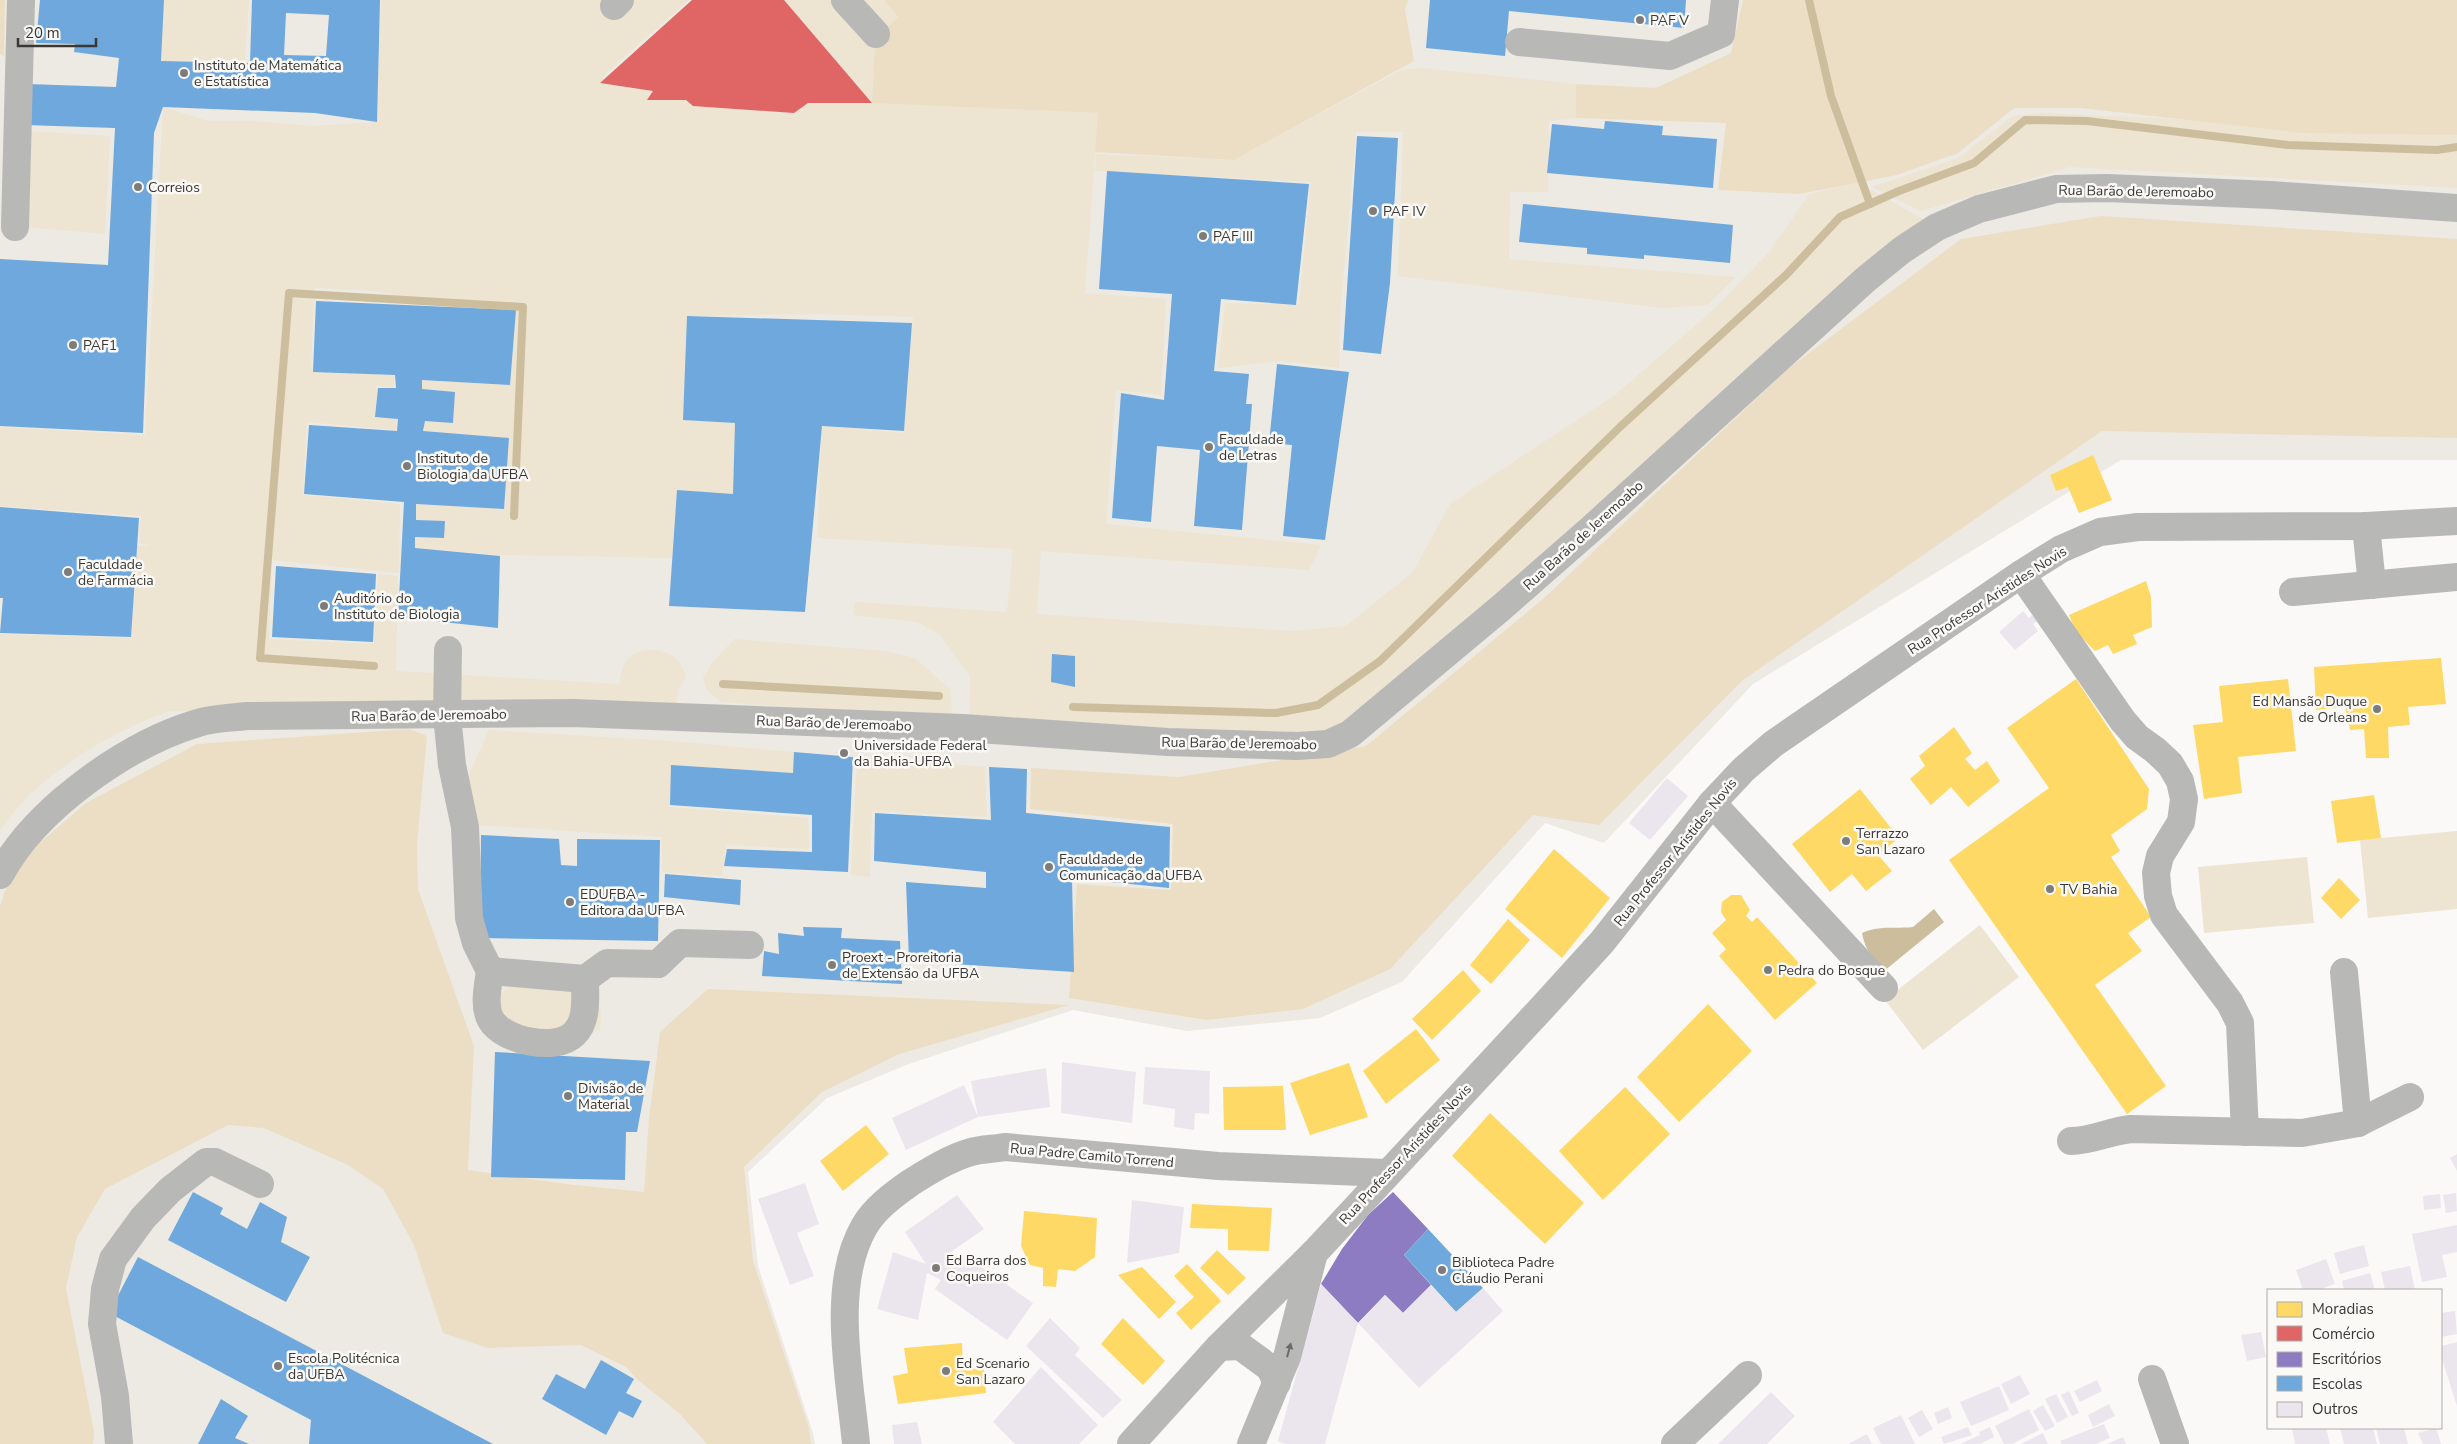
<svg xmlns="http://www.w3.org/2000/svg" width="2457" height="1444" font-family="'Nunito Sans',sans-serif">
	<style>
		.built { fill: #edeae3 }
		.green { fill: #ede4d2 }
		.forest { fill: #ebdec4 }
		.water { fill: #ccbd9d }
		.homes { fill: #ffd966 }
		.shops { fill: #e06666 }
		.offices { fill: #8e7cc3 }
		.schools { fill: #6fa8dc; fill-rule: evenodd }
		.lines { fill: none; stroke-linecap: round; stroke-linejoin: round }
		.stream { stroke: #ccbd9d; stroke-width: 8 }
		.building { fill: #ebe6ee }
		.minor { stroke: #b8b8b7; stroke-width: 28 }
		.oneway { fill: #6c6b6a }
		.poi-dot { fill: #7d7c7a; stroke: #fbf9f6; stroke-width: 2 }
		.labels { text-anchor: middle; stroke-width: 5; stroke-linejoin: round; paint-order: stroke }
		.poi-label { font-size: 14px; fill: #393837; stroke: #fbf9f6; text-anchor: start }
		.street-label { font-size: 14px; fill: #393837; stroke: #fbf9f6 }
	</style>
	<rect width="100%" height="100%" fill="#faf9f7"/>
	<polygon class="built" points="0,0 2457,0 2457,460 2121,460 1753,684 1604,843 1545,823 1402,982 1320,1018 1187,1031 1073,1010 906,1065 827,1098 748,1172 758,1266 813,1433 815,1444 0,1444"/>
	<g class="green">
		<polygon points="164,0 249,0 245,60 161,61"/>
		<path d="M381,0H689L606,73L601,83L653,91L647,100H686L693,106L794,113L808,103H872L784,0H884L898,17L875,41L873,103L1098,113L1085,293L1166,299L1161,395L1116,390L1106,524L1321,545L1309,570L1041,551L1037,614L1292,631L1346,626L1413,572L1450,504L1615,395L1713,310L1770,251L1809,194L1857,182L1937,227L1350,734L969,723L970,677L940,635L917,622L853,615L855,602L1007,612L1013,549L817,538L822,426L904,433L913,317L816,314L687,316L683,420L735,423L733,494L677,490L672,558L501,555L415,548V537L444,538V522L416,520V504L504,509L509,438L423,431L425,421L453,422L455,392L422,389V380L510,385L516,311L462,308L376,291L314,288L311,369L394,376V388L377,386L375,417L397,419L396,430L307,422L303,495L400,504L399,573L272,560L269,639L374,644L378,574L398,576L396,671L619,684C621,678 621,671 624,665C633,645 666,646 679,662C682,666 684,672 686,677L678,689L675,718L171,711C119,728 67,759 27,797C17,807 9,819 0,830V634L135,638L131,637L137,546H151L139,543L141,516L0,506V427L145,435L163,107L208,121H253L313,126L377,122Z"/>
		<polygon points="1423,68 1576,84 1576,118 1549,121 1548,192 1510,192 1509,259 1736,277 1707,305 1663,308 1398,276 1403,132 1356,132 1340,317 1339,368 1281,361 1218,368 1225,303 1299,305 1311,182 1095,171 1096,154 1234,160 1401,70"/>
		<polygon points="2040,113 2457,132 2457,188 2070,167 1921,211 1872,187 1958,158 2013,116"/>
		<polygon points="29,131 110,136 105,234 24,227"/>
		<polygon points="734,639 885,651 915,658 951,690 952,719 721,702 706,689 703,678 713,662"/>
		<polygon points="489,730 671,741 794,752 793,773 671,765 670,807 808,818 809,849 726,845 722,876 662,872 662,837 478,825 467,779"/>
		<polygon points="857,756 985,767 987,817 872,811 870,877 851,875"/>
		<polygon points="2457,831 2457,909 2368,918 2360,840"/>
		<polygon points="2307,857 2314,923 2204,933 2198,867"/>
		<polygon points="1980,925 2019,977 1923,1050 1885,1000"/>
		<path d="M511,986C531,988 581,986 595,1000C603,1008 601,1019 600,1029L576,1041L515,1036L495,998Z"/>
	</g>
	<g class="forest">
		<polygon points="0,0 5,0 4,56 0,54"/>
		<polygon points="884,0 1408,0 1405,10 1414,61 1234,160 1095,152 1098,113 872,103 875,41 898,17"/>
		<polygon points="1743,0 2457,0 2457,135 2303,133 2081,108 2014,108 1958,153 1897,175 1799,194 1718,190 1726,123 1576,118 1576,84 1656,88 1731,53"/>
		<polygon points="2101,216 2457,239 2457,438 2102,431 1743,680 1599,825 1533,815 1390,969 1303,1009 1207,1020 1069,998 1077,884 1171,890 1173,824 1030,809 1031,768 1179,777 1366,746 1544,598 1789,368 1961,239"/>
		<polygon points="409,729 427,736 417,844 418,889 474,1046 468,1170 566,1184 644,1192 649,1119 660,1032 708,989 1069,1005 899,1054 822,1092 744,1167 753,1261 809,1428 811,1444 707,1444 680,1414 638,1380 626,1367 581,1345 488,1348 443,1333 414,1245 383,1189 348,1165 264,1128 228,1125 105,1189 77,1237 66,1288 94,1432 93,1444 0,1444 0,906 14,865 86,803 197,744"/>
	</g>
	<path class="water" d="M1934,909L1944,922L1884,971C1873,959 1865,950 1862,933C1879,925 1895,929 1913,927Z"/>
	<g class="homes">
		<polygon points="2093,455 2112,500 2079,513 2068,487 2056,491 2050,475"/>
		<polygon points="2146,581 2151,597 2152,627 2133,635 2137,644 2113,654 2108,645 2095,651 2076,632 2069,615"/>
		<polygon points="2441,658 2446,704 2408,707 2410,725 2388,727 2389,758 2366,758 2364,729 2350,730 2345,707 2316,710 2314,667"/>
		<polygon points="2076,679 2149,789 2147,809 2111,835 2120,851 2111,857 2151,917 2128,933 2142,951 2095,985 2166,1086 2127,1114 1949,860 2049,788 2007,728"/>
		<polygon points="2288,679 2296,751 2238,757 2242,793 2204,799 2193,725 2223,722 2219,686"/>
		<polygon points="1954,727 1972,753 1965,759 1975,770 1987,761 2000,781 1968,807 1951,787 1931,805 1910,779 1925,766 1919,756"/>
		<polygon points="1860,789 1899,838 1878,855 1892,871 1866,891 1852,874 1830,892 1792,844"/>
		<polygon points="2374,795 2381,838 2337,843 2331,801"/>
		<polygon points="1554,849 1610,898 1562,958 1505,909"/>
		<polygon points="2339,878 2360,900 2341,919 2321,898"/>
		<polygon points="1731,895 1741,895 1750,910 1746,916 1752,922 1757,917 1817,983 1775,1020 1719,956 1726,949 1712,933 1726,920 1721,912 1722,902"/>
		<polygon points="1508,919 1530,940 1491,984 1470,965"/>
		<polygon points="1463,970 1481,991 1432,1040 1412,1019"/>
		<polygon points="1708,1004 1752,1051 1679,1122 1637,1077"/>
		<polygon points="1416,1029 1440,1060 1386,1104 1363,1071"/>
		<polygon points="1349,1063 1368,1117 1310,1135 1290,1083"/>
		<polygon points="1283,1086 1286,1130 1224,1130 1223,1087"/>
		<polygon points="1625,1087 1670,1134 1603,1200 1559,1151"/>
		<polygon points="1490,1113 1584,1203 1545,1244 1452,1156"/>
		<polygon points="866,1125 889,1154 843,1191 820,1161"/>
		<polygon points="1192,1204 1272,1208 1269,1251 1228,1250 1228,1229 1190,1228"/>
		<polygon points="1024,1211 1097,1218 1095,1257 1075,1271 1058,1269 1056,1287 1043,1286 1043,1268 1030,1265 1021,1246"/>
		<polygon points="1217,1250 1246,1278 1228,1295 1200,1268"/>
		<polygon points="1187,1264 1221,1301 1191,1330 1176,1313 1194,1297 1174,1276"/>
		<polygon points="1142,1267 1176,1302 1159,1319 1118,1275"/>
		<polygon points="1123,1318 1165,1361 1143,1385 1101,1344"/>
		<polygon points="962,1343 963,1368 984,1369 986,1393 898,1404 893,1376 908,1373 904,1348"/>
	</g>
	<polygon class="shops" points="692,0 784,0 872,103 808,103 794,113 693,106 686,100 647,100 653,91 600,83"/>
	<polygon class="offices" points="1393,1192 1428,1229 1404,1255 1431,1285 1403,1313 1385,1295 1358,1323 1321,1284 1342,1249 1368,1215"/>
	<g class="schools">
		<path d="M40,0H164L161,61L250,63L252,0H380L377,122L315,113L163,107L154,133L143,433L0,426V259L108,265L115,128L25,125L27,84L116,87L119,58L74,52L75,44L36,43ZM286,13L329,15L326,56L284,55Z"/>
		<polygon points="1430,0 1686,0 1684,28 1509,11 1505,56 1426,48"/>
		<polygon points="1605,121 1663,126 1662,135 1717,139 1713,188 1547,173 1552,124 1604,129"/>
		<polygon points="1357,136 1398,138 1390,283 1381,354 1343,350"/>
		<polygon points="1107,171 1309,184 1296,305 1221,299 1214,371 1249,374 1246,404 1252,404 1242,530 1194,526 1200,450 1157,446 1151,522 1112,518 1121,393 1164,400 1172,294 1099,289"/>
		<polygon points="1523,204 1733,225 1730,263 1644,255 1644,259 1587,254 1587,248 1519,242"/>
		<polygon points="316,301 516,310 510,385 422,380 422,389 455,392 453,423 425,421 423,431 509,438 504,509 416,504 416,520 445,521 444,538 415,537 415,548 500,556 498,628 398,617 404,502 304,494 309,425 397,431 398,419 375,417 378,388 396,388 395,375 313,372"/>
		<polygon points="687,316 912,323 904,431 822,426 805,612 669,606 677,490 733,494 735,423 683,420"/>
		<polygon points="1277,364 1349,372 1325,540 1283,536 1292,445 1269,443"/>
		<polygon points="0,507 139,518 131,637 0,633 3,598 0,598"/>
		<polygon points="276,566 376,574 373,642 272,637"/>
		<polygon points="1052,654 1075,656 1075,687 1051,682"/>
		<polygon points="794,752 853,757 848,872 724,866 727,849 812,852 812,815 670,805 671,765 793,773"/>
		<polygon points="989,767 1027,769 1026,813 1170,827 1169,888 1072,878 1074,972 909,961 906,882 986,888 986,872 874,861 875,813 991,820"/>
		<polygon points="481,835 559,839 561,865 577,866 577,839 660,840 658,941 480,938"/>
		<polygon points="665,874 741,880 740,905 664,897"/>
		<polygon points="803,927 842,928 841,938 900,941 902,984 762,976 764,951 779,954 778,933 804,936"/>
		<polygon points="495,1052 650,1061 637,1132 626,1132 625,1180 491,1177"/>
		<polygon points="193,1192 223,1208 220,1214 247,1229 260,1202 287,1217 281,1242 310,1257 286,1302 168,1240"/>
		<polygon points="1428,1229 1483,1288 1456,1312 1404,1255"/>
		<polygon points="138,1257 493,1444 309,1444 311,1420 109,1313"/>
		<polygon points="601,1360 634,1379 626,1393 642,1401 633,1418 619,1411 606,1435 542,1399 556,1374 585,1389"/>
		<polygon points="221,1399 248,1416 235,1438 249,1444 198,1444"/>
	</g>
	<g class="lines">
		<g class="stream">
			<polyline points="1809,0 1831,96 1870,204"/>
			<polyline points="374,666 260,658 289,293 523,307 514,516"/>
			<polyline points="723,684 939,696"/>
			<polyline points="1073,707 1276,713 1318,705 1380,661 1621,426 1786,275 1840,217 1899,191 1974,163 2025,120 2087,121 2288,145 2437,150 2457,147"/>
		</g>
	</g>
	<g class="building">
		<polygon points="2023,611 2029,618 2032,615 2037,621 2033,624 2038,631 2015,650 1999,632"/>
		<polygon points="1667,778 1688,796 1650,840 1629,823"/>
		<polygon points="1062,1062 1136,1072 1132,1123 1061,1113"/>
		<polygon points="1145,1067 1210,1071 1209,1114 1195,1113 1194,1130 1174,1127 1175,1109 1143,1104"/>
		<polygon points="1046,1068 1050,1107 978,1117 906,1150 892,1118 964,1085 978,1117 971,1081"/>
		<polygon points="2457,1154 2457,1171 2450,1158"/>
		<polygon points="805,1183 819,1224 797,1233 814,1276 790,1285 758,1199"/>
		<polygon points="2456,1193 2457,1211 2446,1213 2443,1195"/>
		<polygon points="2440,1194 2441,1208 2424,1210 2423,1196"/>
		<polygon points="957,1195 984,1229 948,1254 955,1260 961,1253 1033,1303 1007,1340 935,1289 941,1280 927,1273 918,1320 877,1309 893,1252 926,1264 905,1232"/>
		<polygon points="1132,1200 1184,1207 1179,1253 1127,1263"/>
		<polygon points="2457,1225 2457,1252 2442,1255 2447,1277 2422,1282 2412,1234"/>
		<polygon points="2364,1245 2369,1266 2340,1274 2334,1253"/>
		<polygon points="2326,1259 2335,1284 2318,1290 2303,1290 2296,1270"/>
		<polygon points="2410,1266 2415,1290 2385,1290 2381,1272"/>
		<polygon points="2370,1273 2375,1290 2344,1290 2342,1281"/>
		<polygon points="1321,1284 1358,1323 1325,1444 1285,1444 1278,1441"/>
		<polygon points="1431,1285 1456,1312 1483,1288 1503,1311 1419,1388 1358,1323 1385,1295 1403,1313"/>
		<polygon points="2455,1311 2457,1334 2441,1337 2441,1313"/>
		<polygon points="1050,1318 1080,1348 1075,1355 1122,1400 1103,1418 1026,1346"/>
		<polygon points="2261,1332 2266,1357 2247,1361 2241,1335"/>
		<polygon points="2457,1342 2457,1406 2441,1356 2441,1346"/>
		<polygon points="1041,1367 1098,1425 1079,1444 1015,1444 993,1422"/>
		<polygon points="2020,1375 2030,1394 2011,1404 2001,1384"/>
		<polygon points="2097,1380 2102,1391 2080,1402 2074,1391"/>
		<polygon points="1999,1386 2009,1410 1971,1426 1960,1402"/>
		<polygon points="2069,1391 2079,1413 2072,1416 2061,1395"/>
		<polygon points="1771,1392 1795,1416 1767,1444 1718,1444"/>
		<polygon points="2056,1394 2068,1417 2057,1423 2045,1399"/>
		<polygon points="2109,1404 2115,1416 2093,1427 2088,1415"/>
		<polygon points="2043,1405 2055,1426 2045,1431 2033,1411"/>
		<polygon points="1948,1407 1952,1418 1938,1424 1934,1413"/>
		<polygon points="2029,1409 2039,1430 2012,1444 2004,1444 1995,1426"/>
		<polygon points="1922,1410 1933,1429 1919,1437 1908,1418"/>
		<polygon points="1901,1415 1915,1444 1881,1444 1873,1428"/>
		<polygon points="917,1422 922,1444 894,1444 892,1425"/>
		<polygon points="2104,1424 2110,1438 2096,1444 2062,1444 2060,1441"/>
		<polygon points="1968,1427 1972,1435 1944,1444 1941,1437"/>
		<polygon points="1990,1427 1994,1437 1980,1444 1960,1444 1980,1435 1979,1432"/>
		<polygon points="2292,1428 2326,1428 2330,1444 2295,1444"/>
		<polygon points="2340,1428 2373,1428 2377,1444 2344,1444"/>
		<polygon points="2376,1428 2404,1428 2408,1444 2380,1444"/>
		<polygon points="2436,1428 2441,1444 2423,1444 2418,1433"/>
		<polygon points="2043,1433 2048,1444 2021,1444"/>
		<polygon points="1867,1434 1872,1444 1848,1444"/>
		<polygon points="2123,1437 2126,1444 2107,1444"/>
	</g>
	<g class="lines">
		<g class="minor">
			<polyline points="845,0 876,34"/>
			<polyline points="614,6 620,0"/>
			<polyline points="1519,42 1670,56 1721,34 1725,0"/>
			<polyline points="15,227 21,0"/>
			<polyline points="2366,526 2372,585"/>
			<polyline points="2021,574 2123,721 2137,737 2155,750 2170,764 2180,781 2184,799 2181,822 2160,856 2156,873 2158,896 2164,915 2230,1003 2240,1023 2245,1132"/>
			<polyline points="2293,592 2457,577"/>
			<polyline points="448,650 447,715 452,765 465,827 469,918 476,943 490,971 585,979 607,963 658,964 680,943 750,945"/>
			<polyline points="1712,803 1884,988"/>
			<path d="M0,875C35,809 127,744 198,723C213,718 231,718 247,716L573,713L963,728L1168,742L1297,746L1328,744L1350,734L1502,607L1591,529L1865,280L1902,250L1937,227L1979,209L2056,189L2107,188L2271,195L2457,208"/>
			<path d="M490,971C488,986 483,1006 491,1020C503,1041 556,1052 574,1034C588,1021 585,997 585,979"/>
			<polyline points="2344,972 2358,1123"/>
			<path d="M2071,1141C2092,1141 2110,1131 2131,1129L2302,1133L2358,1123L2410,1097"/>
			<polyline points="1219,1347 1240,1346 1270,1368 1277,1383"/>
			<polyline points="2152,1379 2175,1444"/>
			<polyline points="119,1444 115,1396 102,1324 105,1289 113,1259 143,1218 170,1190 206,1162 215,1162 260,1184"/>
			<path d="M856,1444C850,1379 830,1286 864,1227C874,1209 893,1195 910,1183C929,1171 950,1158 971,1152C982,1149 994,1149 1005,1147L1218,1166L1386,1173"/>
			<polyline points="1131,1444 1219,1347 1315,1252 1541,1009 1602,942 1712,803 1744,769 1773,744 2021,574 2061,549 2100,532 2138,527 2366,526 2457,521"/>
			<polyline points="1251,1444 1287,1357 1314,1253"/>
			<polyline points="1675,1444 1748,1375"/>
		</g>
	</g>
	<defs><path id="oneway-solid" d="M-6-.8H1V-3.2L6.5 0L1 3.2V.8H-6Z" transform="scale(1.25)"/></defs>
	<use class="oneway" href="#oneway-solid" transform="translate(1289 1350) rotate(-75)"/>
	<g class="poi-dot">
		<circle cx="1640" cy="20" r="5"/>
		<circle cx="184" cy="73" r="5"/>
		<circle cx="138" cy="187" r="5"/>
		<circle cx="1373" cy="211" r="5"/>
		<circle cx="1203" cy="236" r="5"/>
		<circle cx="73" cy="345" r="5"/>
		<circle cx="1209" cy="447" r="5"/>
		<circle cx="407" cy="466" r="5"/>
		<circle cx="68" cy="572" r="5"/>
		<circle cx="324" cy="606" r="5"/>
		<circle cx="2377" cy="709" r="5"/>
		<circle cx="844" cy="753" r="5"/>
		<circle cx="1846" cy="841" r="5"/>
		<circle cx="1049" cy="867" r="5"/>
		<circle cx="2050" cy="889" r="5"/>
		<circle cx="570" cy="902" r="5"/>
		<circle cx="832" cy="965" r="5"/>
		<circle cx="1768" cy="970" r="5"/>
		<circle cx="568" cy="1096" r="5"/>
		<circle cx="936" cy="1268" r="5"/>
		<circle cx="1442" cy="1270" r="5"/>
		<circle cx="278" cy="1366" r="5"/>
		<circle cx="946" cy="1371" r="5"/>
	</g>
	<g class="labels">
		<g class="poi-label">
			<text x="1650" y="25">PAF V</text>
			<text x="194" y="70">Instituto de Matemática<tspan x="194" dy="16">e Estatística</tspan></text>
			<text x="148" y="192">Correios</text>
			<text x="1383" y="216">PAF IV</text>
			<text x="1213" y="241">PAF III</text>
			<text x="83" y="350">PAF1</text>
			<text x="1219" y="444">Faculdade<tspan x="1219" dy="16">de Letras</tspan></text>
			<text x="417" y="463">Instituto de<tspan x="417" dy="16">Biologia da UFBA</tspan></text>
			<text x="78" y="569">Faculdade<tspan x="78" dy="16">de Farmácia</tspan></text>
			<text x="334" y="603">Auditório do<tspan x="334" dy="16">Instituto de Biologia</tspan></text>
			<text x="2367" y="706" text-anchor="end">Ed Mansão Duque<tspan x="2367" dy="16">de Orleans</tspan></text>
			<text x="854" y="750">Universidade Federal<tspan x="854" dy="16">da Bahia-UFBA</tspan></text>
			<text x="1856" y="838">Terrazzo<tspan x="1856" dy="16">San Lazaro</tspan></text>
			<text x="1059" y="864">Faculdade de<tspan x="1059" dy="16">Comunicação da UFBA</tspan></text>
			<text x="2060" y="894">TV Bahia</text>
			<text x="580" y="899">EDUFBA -<tspan x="580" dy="16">Editora da UFBA</tspan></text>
			<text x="842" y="962">Proext - Proreitoria<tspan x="842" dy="16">de Extensão da UFBA</tspan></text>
			<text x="1778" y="975">Pedra do Bosque</text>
			<text x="578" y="1093">Divisão de<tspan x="578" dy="16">Material</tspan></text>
			<text x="946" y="1265">Ed Barra dos<tspan x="946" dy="16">Coqueiros</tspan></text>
			<text x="1452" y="1267">Biblioteca Padre<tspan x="1452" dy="16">Cláudio Perani</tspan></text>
			<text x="288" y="1363">Escola Politécnica<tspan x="288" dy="16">da UFBA</tspan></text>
			<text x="956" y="1368">Ed Scenario<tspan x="956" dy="16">San Lazaro</tspan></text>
		</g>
		<g class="street-label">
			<text transform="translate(2136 191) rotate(1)" y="5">Rua Barão de Jeremoabo</text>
			<text transform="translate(1583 535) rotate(-42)" y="5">Rua Barão de Jeremoabo</text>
			<text transform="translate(1987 600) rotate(-33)" y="5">Rua Professor Aristides Novis</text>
			<text transform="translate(429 715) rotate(-1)" y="5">Rua Barão de Jeremoabo</text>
			<text transform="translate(834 723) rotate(2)" y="5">Rua Barão de Jeremoabo</text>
			<text transform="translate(1239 743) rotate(1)" y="5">Rua Barão de Jeremoabo</text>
			<text transform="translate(1675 852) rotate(-51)" y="5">Rua Professor Aristides Novis</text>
			<text transform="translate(1405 1154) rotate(-47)" y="5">Rua Professor Aristides Novis</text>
			<text transform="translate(1092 1155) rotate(5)" y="5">Rua Padre Camilo Torrend</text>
		</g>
	</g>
	<rect x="2267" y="1289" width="175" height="140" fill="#fbf9f6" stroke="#adacaa"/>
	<rect x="2277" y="1302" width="25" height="15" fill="#ffd966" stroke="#adacaa"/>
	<text x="2312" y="1314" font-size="15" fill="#393837">Moradias</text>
	<rect x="2277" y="1326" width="25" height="15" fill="#e06666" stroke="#adacaa"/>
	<text x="2312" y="1339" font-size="15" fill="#393837">Comércio</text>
	<rect x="2277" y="1352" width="25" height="15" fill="#8e7cc3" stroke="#adacaa"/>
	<text x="2312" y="1364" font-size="15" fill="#393837">Escritórios</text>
	<rect x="2277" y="1376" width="25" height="15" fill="#6fa8dc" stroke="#adacaa"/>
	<text x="2312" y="1389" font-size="15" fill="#393837">Escolas</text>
	<rect x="2277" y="1402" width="25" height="15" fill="#ebe6ee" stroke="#adacaa"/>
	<text x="2312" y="1414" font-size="15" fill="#393837">Outros</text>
	<path d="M18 38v8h78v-8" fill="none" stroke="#393837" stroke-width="2.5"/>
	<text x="25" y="38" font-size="15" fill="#393837" stroke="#fbf9f6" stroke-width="4" paint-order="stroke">20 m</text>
</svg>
